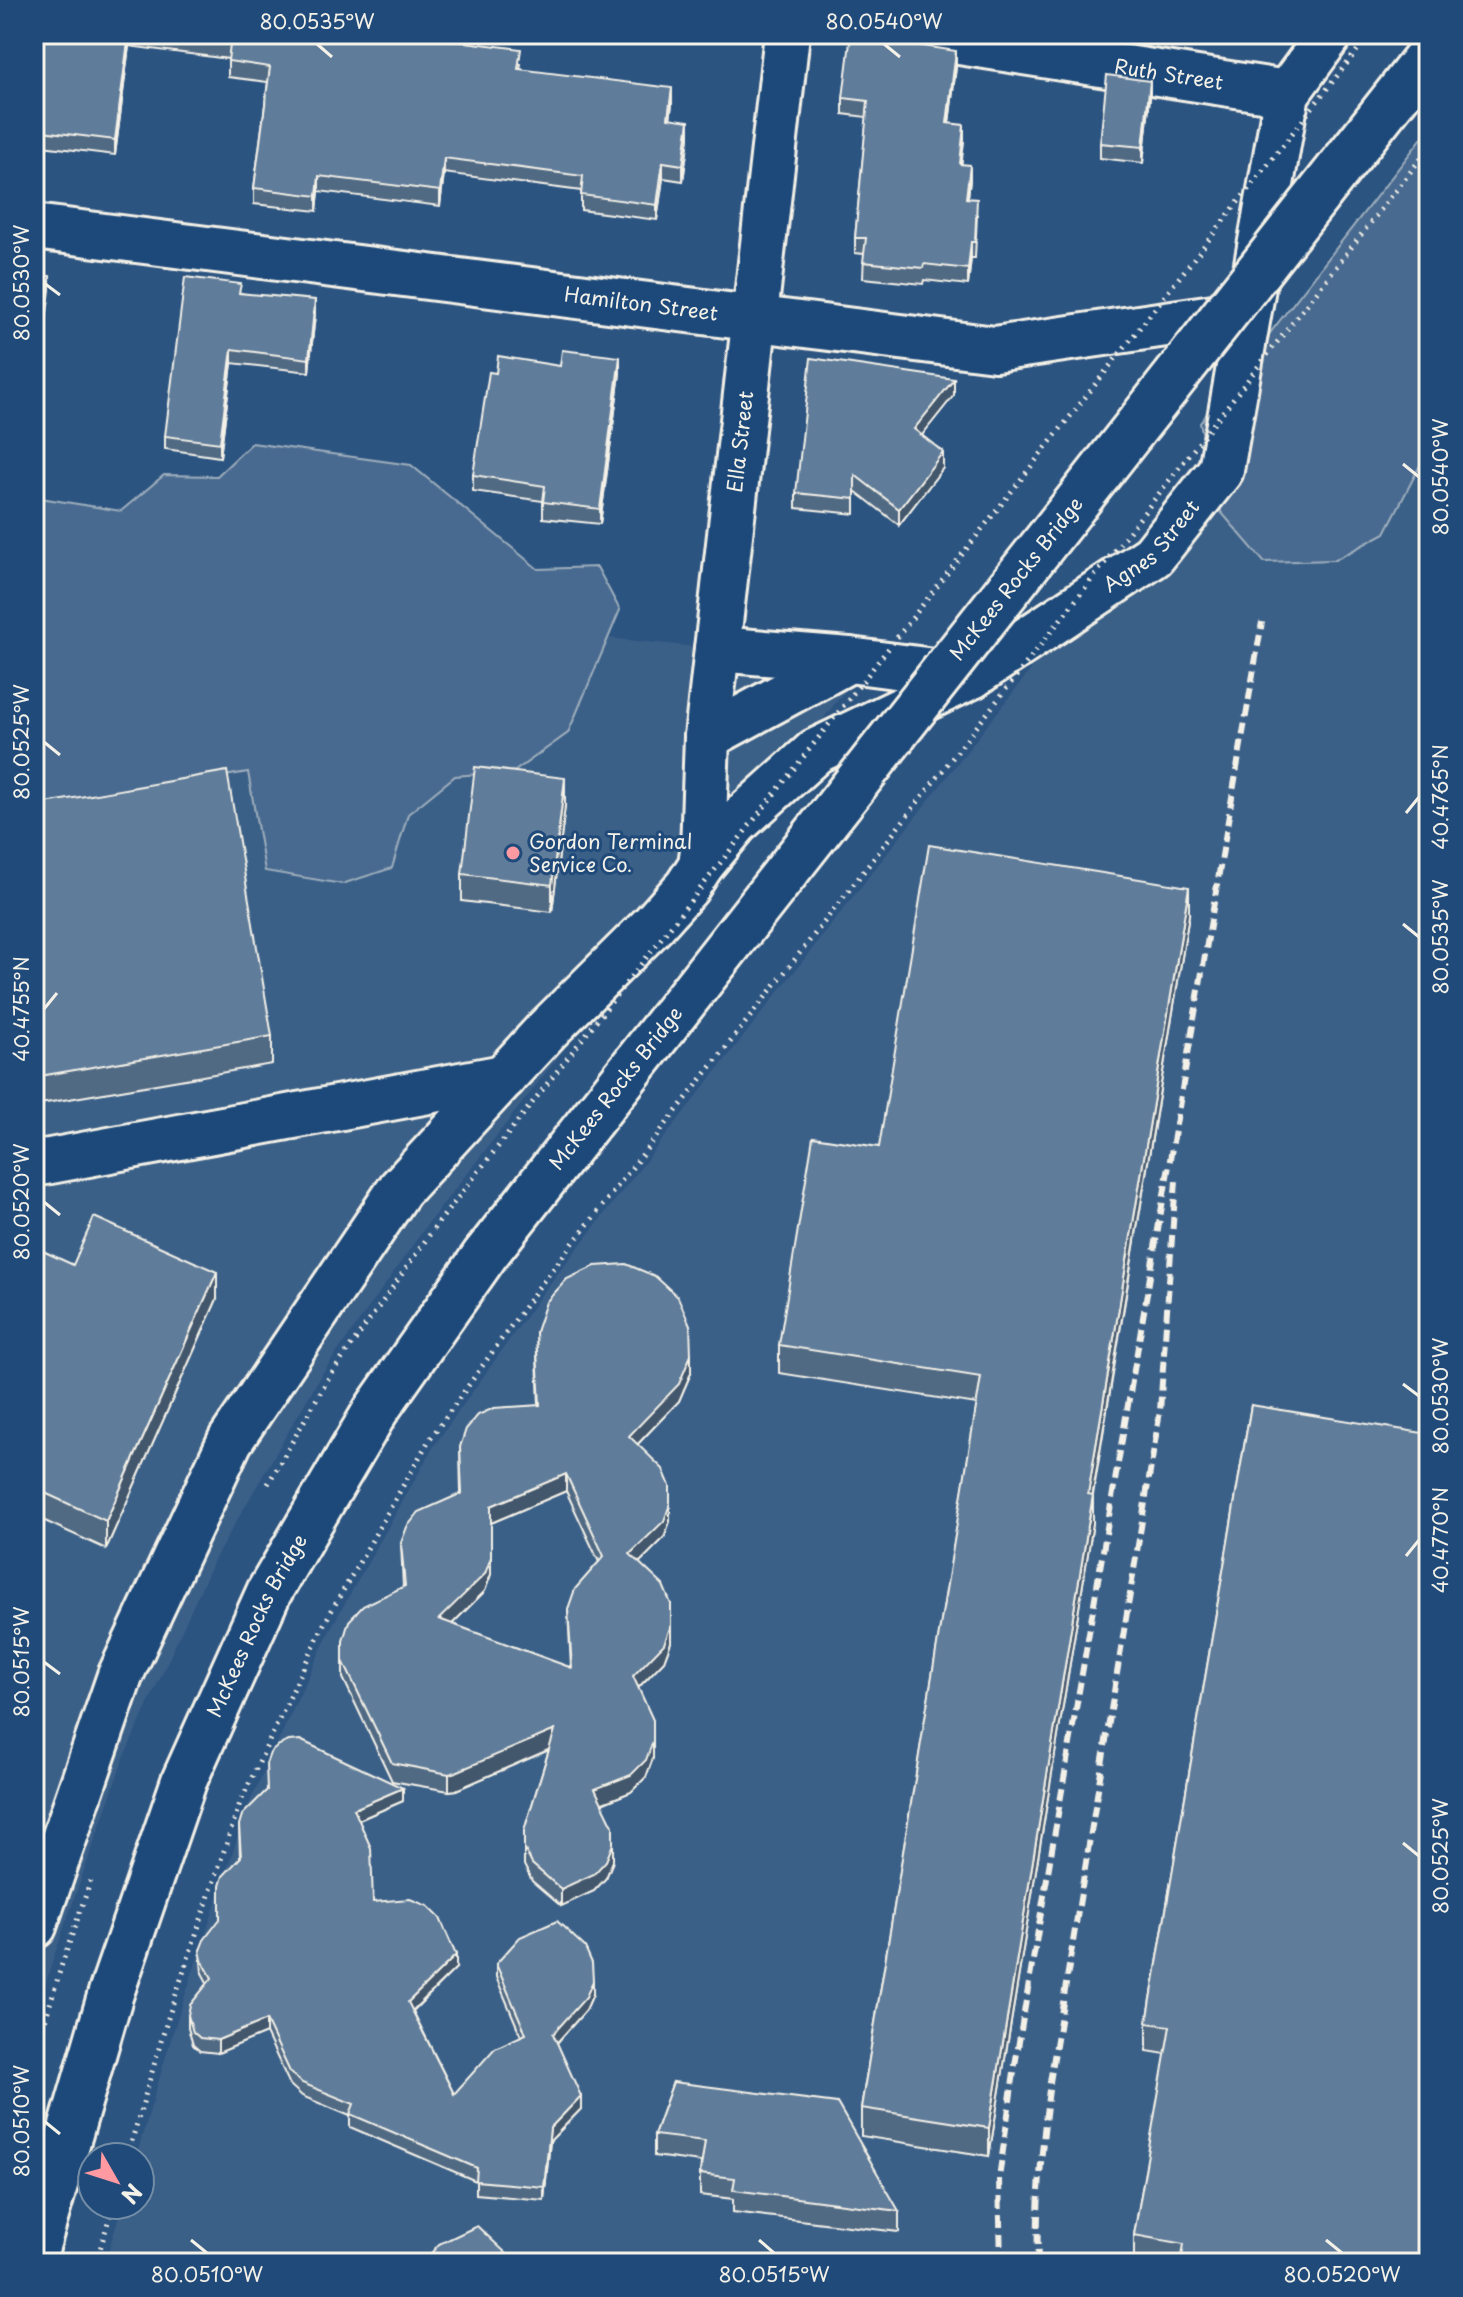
<svg xmlns="http://www.w3.org/2000/svg" width="1463" height="2297" font-family="'Playpen Sans',sans-serif">
	<style>
		.built { fill: #3b6088 }
		.green { fill: #496b90; stroke: #9eaebc; stroke-width: 2 }
		.lines { fill: none; stroke-linecap: round; stroke-linejoin: round }
		.minor-casing { stroke: #f4f1e8; stroke-width: 50 }
		.path { stroke: #f4f1e8; stroke-width: 5; stroke-dasharray: 2 6; stroke-linecap: butt }
		.minor { stroke: #1f4a7a; stroke-width: 44 }
		.rail { stroke: #f4f1e8; stroke-width: 6; stroke-dasharray: 12 6; stroke-linecap: butt }
		.major-bridge-casing { stroke: #f4f1e8; stroke-width: 50; stroke-linecap: butt }
		.path-bridge { stroke: #f4f1e8; stroke-width: 5; stroke-dasharray: 2 6; stroke-linecap: butt }
		.major-bridge { stroke: #1f4a7a; stroke-width: 44 }
		.wall { fill: #516a84; stroke: #f4f1e8; stroke-width: 2; fill-rule: evenodd }
		.shaded-wall { fill: #42566c; stroke: #f4f1e8; stroke-width: 2 }
		.building { fill: #5e7b9a; stroke: #f4f1e8; stroke-width: 2; fill-rule: evenodd }
		.ticks { fill: none; stroke: #f4f1e8; stroke-width: 3 }
		.poi-dot { fill: #ff9aa2; stroke: #1f4a7a; stroke-width: 3 }
		.labels { text-anchor: middle; stroke-width: 6; stroke-linejoin: round; paint-order: stroke }
		.street-label { font-size: 20px; fill: #f4f1e8; stroke: #1f4a7a }
		.poi-label { font-size: 20px; fill: #f4f1e8; stroke: #1f4a7a; text-anchor: start }
		.neatline { fill: none; stroke: #f4f1e8; stroke-width: 3 }
		.ticks-label { font-size: 20px; text-anchor: middle; fill: #f4f1e8 }
	</style>
	<rect width="100%" height="100%" fill="#2c5481"/>
	<filter id="ink" filterUnits="userSpaceOnUse"><feTurbulence type="fractalNoise" baseFrequency=".0125" numOctaves="2"/><feDisplacementMap in="SourceGraphic" scale="16" xChannelSelector="R" yChannelSelector="G"/><feConvolveMatrix kernelMatrix="1 2 1 2 8 2 1 2 1" color-interpolation-filters="sRGB"/></filter>
	<g filter="url(#ink)">
		<g class="built">
			<polygon points="1429,162 1429,2263 105,2263 122,2205 140,2205 140,2157 136,2157 175,2026 248,1806 331,1628 434,1446 544,1291"/>
			<polygon points="34,588 608,638 866,664 429,1222 321,1375 214,1560 124,1757 53,1959 34,2024"/>
		</g>
		<g class="green">
			<polygon points="1429,129 1429,448 1385,533 1335,560 1264,562 1221,512 1200,423"/>
			<polygon points="252,443 411,465 538,569 597,567 620,610 568,733 515,771 455,776 408,814 392,868 342,884 265,871 248,772 34,809 34,497 121,511 164,475 217,476"/>
		</g>
		<g class="lines">
			<g class="minor-casing">
				<g id="minor">
					<path id="s1" d="M908,34L1287,93"/>
					<path id="s2" d="M34,227L995,349L1248,312"/>
					<polyline points="717,649 849,660 972,676"/>
					<polyline points="707,737 849,660"/>
					<path id="s3" d="M701,865L736,823L816,751L972,676L1153,556L1221,470L1287,93L1330,34"/>
					<polyline points="34,1164 504,1077"/>
					<path id="s4" d="M34,1926L120,1676L230,1441L400,1189L547,1030L653,925L687,887L701,865L703,850L707,737L787,34"/>
				</g>
			</g>
			<polyline class="path" points="96,2263 113,2205"/>
			<use href="#minor" class="minor"/>
			<g class="rail">
				<polyline points="1001,2263 999,2178 1015,2065 1262,622"/>
				<path d="M1038,2263C1036,2202 1042,2143 1050,2082L1160,1411L1176,1180"/>
			</g>
			<g class="major-bridge-casing">
				<g id="major-bridge">
					<path id="s5" d="M34,2256L111,1993L184,1781L269,1592L376,1410L485,1255L1429,54"/>
				</g>
			</g>
			<g class="path-bridge">
				<polyline points="268,1484 328,1379 435,1227 1370,34"/>
				<polyline points="34,2058 62,1964 91,1880"/>
				<polyline points="127,2157 167,2021 240,1803 324,1624 428,1442 538,1288 1429,148"/>
			</g>
			<use href="#major-bridge" class="major-bridge"/>
		</g>
		<g class="wall">
			<polygon points="34,34 401,34 521,64 520,69 672,104 670,119 689,137 683,181 663,178 657,220 581,210 581,191 444,173 440,206 319,191 317,211 254,204 254,188 268,82 228,77 228,59 129,46 115,155 34,145"/>
			<polygon points="893,38 956,67 949,123 964,140 961,164 970,180 968,198 977,215 975,258 971,258 968,285 924,280 923,284 863,278 864,254 855,253 855,238 867,117 843,114 843,98"/>
			<polygon points="1150,97 1143,163 1100,158 1100,143"/>
			<polygon points="241,293 315,314 309,372 232,363 220,457 165,449 165,436"/>
			<polygon points="560,366 620,373 600,524 543,518 543,501 473,491 473,475 496,373"/>
			<polygon points="954,395 922,435 943,468 899,525 855,491 855,514 796,508 796,493"/>
			<polygon points="34,805 272,1036 272,1064 34,1105"/>
			<polygon points="565,806 552,912 462,901 462,874"/>
			<polygon points="1189,915 1093,1495 1093,1523 989,2156 861,2136 861,2108 977,1404 779,1373 779,1345 879,1147"/>
			<polygon points="34,1247 73,1265 217,1299 106,1549 34,1516"/>
			<path d="M536,1332L691,1373L679,1401L637,1445L670,1521L664,1538L639,1563L671,1604V1642L664,1661L638,1688L653,1758L646,1777L631,1792L602,1804L613,1861L606,1878L594,1891L561,1906L532,1881L524,1865V1831L549,1750L456,1790L449,1791L392,1781L343,1678V1641L403,1587L401,1543L461,1494L460,1447L539,1405ZM566,1491L599,1562L568,1609L571,1668L452,1624L485,1591L491,1574V1523Z"/>
			<polygon points="1251,1405 1429,2263 1134,2263 1134,2235 1166,2054 1147,2051 1147,2023"/>
			<polygon points="403,1801 359,1820 373,1902 456,1968 413,2011 454,2094 521,2036 496,1977 496,1964 593,1994 586,2010 557,2043 581,2109 550,2141 544,2200 476,2194 476,2181 350,2127 350,2116 302,2096 290,2085 266,2033 218,2053 200,2051 193,2045 188,2028 188,2015 208,1984 202,1973 200,1950 220,1920 240,1858 239,1825"/>
			<polygon points="673,2082 899,2211 899,2232 733,2212 733,2199 700,2195 700,2174 701,2162 654,2156 654,2135"/>
		</g>
		<g class="shaded-wall">
			<polygon points="129,34 129,46 115,155 115,140"/>
			<polygon points="956,51 956,67 947,139 947,123"/>
			<polygon points="1150,81 1150,97 1143,163 1143,147"/>
			<polygon points="672,88 672,104 668,134 668,118"/>
			<polygon points="689,121 689,137 683,181 683,165"/>
			<polygon points="964,125 964,140 960,180 960,164"/>
			<polygon points="444,158 444,173 440,206 440,191"/>
			<polygon points="663,162 663,178 657,220 657,205"/>
			<polygon points="970,165 970,180 966,213 966,198"/>
			<polygon points="319,176 319,191 317,211 317,196"/>
			<polygon points="971,242 971,258 968,285 968,269"/>
			<polygon points="50,276 50,290 35,404 35,389"/>
			<polygon points="315,300 315,314 309,372 309,359"/>
			<polygon points="232,349 232,363 220,457 220,443"/>
			<polygon points="620,357 620,373 600,524 600,509"/>
			<polygon points="954,379 954,395 914,445 914,429"/>
			<polygon points="943,452 943,468 899,525 899,509"/>
			<polygon points="565,778 565,806 552,912 552,885"/>
			<polygon points="1189,887 1189,915 1088,1522 1088,1494"/>
			<polygon points="217,1272 217,1299 106,1549 106,1521"/>
			<polygon points="691,1355 691,1373 679,1401 629,1453 629,1436"/>
			<polygon points="566,1474 566,1491 491,1523 491,1506"/>
			<polygon points="1093,1495 1093,1523 989,2156 989,2128"/>
			<polygon points="670,1504 670,1521 664,1538 630,1572 630,1554"/>
			<polygon points="491,1557 491,1574 485,1591 439,1637 439,1619"/>
			<polygon points="671,1625 671,1642 664,1661 633,1693 633,1676"/>
			<polygon points="555,1730 555,1747 456,1790 449,1791 449,1774"/>
			<polygon points="653,1741 653,1758 646,1777 631,1792 595,1806 595,1789"/>
			<polygon points="403,1788 403,1801 354,1822 354,1809"/>
			<polygon points="613,1844 613,1861 606,1878 594,1891 561,1906 561,1889"/>
			<polygon points="456,1955 456,1968 408,2015 408,2002"/>
			<polygon points="593,1981 593,1994 586,2010 553,2047 553,2034"/>
			<polygon points="266,2020 266,2033 218,2053 218,2040"/>
			<polygon points="581,2096 581,2109 550,2141 544,2200 544,2187 550,2128"/>
		</g>
		<g class="building">
			<polygon points="34,34 129,34 115,140 34,130"/>
			<polygon points="152,34 401,34 521,49 518,69 672,88 668,118 689,121 683,165 663,162 657,205 581,195 583,176 444,158 440,191 319,176 317,196 254,188 270,67 228,61 230,44"/>
			<polygon points="851,34 890,34 893,38 904,43 956,51 947,123 964,125 960,164 970,165 966,198 977,199 975,242 971,242 968,269 924,264 923,268 863,262 866,238 855,238 868,101 843,98"/>
			<polygon points="1107,75 1150,81 1143,147 1100,143"/>
			<polygon points="34,274 50,276 35,389 34,389"/>
			<polygon points="185,277 241,284 239,293 315,300 309,359 232,349 220,443 165,436"/>
			<polygon points="562,350 620,357 600,509 543,502 545,486 473,475 489,372 496,373 498,356 560,366"/>
			<polygon points="811,358 954,379 914,429 943,452 899,509 855,475 855,499 796,493"/>
			<polygon points="475,767 565,778 552,885 462,874"/>
			<polygon points="227,771 272,1036 34,1077 34,805"/>
			<polygon points="929,845 1189,887 1088,1494 1093,1495 989,2128 861,2108 981,1377 779,1345 813,1137 879,1147"/>
			<polygon points="94,1217 217,1272 106,1521 34,1488 34,1247 73,1265"/>
			<path d="M626,1264L655,1276L678,1297L690,1325L691,1355L679,1384L629,1436L663,1469L670,1486V1504L664,1521L630,1554L663,1585L671,1604V1625L664,1644L633,1676L653,1720V1741L646,1760L631,1775L595,1789L613,1826V1844L606,1861L594,1874L561,1889L532,1864L524,1848V1831L555,1730L456,1772L449,1774L392,1763L343,1661V1641L349,1621L363,1606L405,1586L401,1543L407,1527L419,1512L462,1493L460,1447L466,1429L478,1415L494,1408L540,1405L536,1332L546,1302L567,1279L595,1266ZM566,1474L604,1556L575,1589L568,1609L572,1668L439,1619L485,1574L491,1557V1506Z"/>
			<polygon points="1251,1405 1429,1434 1429,2263 1181,2263 1184,2244 1134,2235 1170,2026 1147,2023"/>
			<polygon points="300,1740 403,1788 354,1809 371,1848 373,1902 410,1899 428,1906 440,1918 456,1955 408,2002 454,2094 495,2048 526,2034 496,1964 520,1937 557,1921 585,1947 592,1963 593,1981 586,1997 553,2034 581,2096 550,2128 544,2187 476,2181 477,2168 350,2114 354,2104 302,2083 290,2072 266,2020 218,2040 200,2038 193,2032 188,2015 190,2005 212,1978 202,1960 200,1950 204,1940 220,1919 220,1886 223,1876 241,1857 239,1825 242,1815 267,1790 266,1764 270,1753 279,1745 289,1741"/>
			<polygon points="673,2082 837,2103 899,2211 733,2190 735,2178 700,2174 705,2141 654,2135"/>
			<polygon points="477,2226 507,2254 510,2263 425,2263 427,2258 439,2244"/>
		</g>
	</g>
	<path class="ticks" d="M317,44L332,57M884,44L900,57M44,283L60,295M1403,464L1419,477M44,742L60,755M1406,813L1419,797M1403,924L1419,937M44,1009L57,993M44,1202L60,1215M1403,1384L1419,1396M1406,1556L1419,1540M44,1662L60,1674M1403,1843L1419,1856M44,2121L60,2134M191,2240L207,2253M759,2240L774,2253M1326,2240L1342,2253"/>
	<circle class="poi-dot" cx="513" cy="853" r="8"/>
	<g class="labels">
		<g class="street-label">
			<text dy="7" stroke="none"><textPath href="#s1" startOffset="264">Ruth Street</textPath></text>
			<text dy="7" stroke="none"><textPath href="#s2" startOffset="612">Hamilton Street</textPath></text>
			<text dy="7" stroke="none"><textPath href="#s4" startOffset="1696">Ella Street</textPath></text>
			<text dy="7" stroke="none"><textPath href="#s3" startOffset="558">Agnes Street</textPath></text>
			<text dy="7" stroke="none"><textPath href="#s5" startOffset="1966">McKees Rocks Bridge</textPath></text>
			<text dy="7" stroke="none"><textPath href="#s5" startOffset="1318">McKees Rocks Bridge</textPath></text>
			<text dy="7" stroke="none"><textPath href="#s5" startOffset="670">McKees Rocks Bridge</textPath></text>
		</g>
		<g class="poi-label">
			<text x="529" y="849">Gordon Terminal<tspan x="529" dy="23">Service Co.</tspan></text>
		</g>
	</g>
	<rect width="1463" height="2297" fill="none" stroke="#1f4a7a" stroke-width="88"/>
	<g transform="translate(116 2181) rotate(129)"><circle r="38" fill="#1f4a7a" stroke="#748da6" stroke-width="2"/>
	<path d="M0-6L14 30L0 20L-14 30Z" fill="#ff9aa2"/>
	<text y="-12" font-size="22" font-weight="bold" text-anchor="middle" fill="#f4f1e8">N</text>
	</g>
	<rect x="44" y="44" width="1375" height="2209" class="neatline"/>
	<g class="ticks-label">
		<text x="317" y="29">80.0535°W</text>
		<text x="884" y="29">80.0540°W</text>
		<text transform="translate(22 283) rotate(-90)" y="7">80.0530°W</text>
		<text transform="translate(1441 477) rotate(-90)" y="7">80.0540°W</text>
		<text transform="translate(22 742) rotate(-90)" y="7">80.0525°W</text>
		<text transform="translate(1441 797) rotate(-90)" y="7">40.4765°N</text>
		<text transform="translate(1441 937) rotate(-90)" y="7">80.0535°W</text>
		<text transform="translate(22 1009) rotate(-90)" y="7">40.4755°N</text>
		<text transform="translate(22 1202) rotate(-90)" y="7">80.0520°W</text>
		<text transform="translate(1441 1396) rotate(-90)" y="7">80.0530°W</text>
		<text transform="translate(1441 1540) rotate(-90)" y="7">40.4770°N</text>
		<text transform="translate(22 1662) rotate(-90)" y="7">80.0515°W</text>
		<text transform="translate(1441 1856) rotate(-90)" y="7">80.0525°W</text>
		<text transform="translate(22 2121) rotate(-90)" y="7">80.0510°W</text>
		<text x="207" y="2282">80.0510°W</text>
		<text x="774" y="2282">80.0515°W</text>
		<text x="1342" y="2282">80.0520°W</text>
	</g>
</svg>
